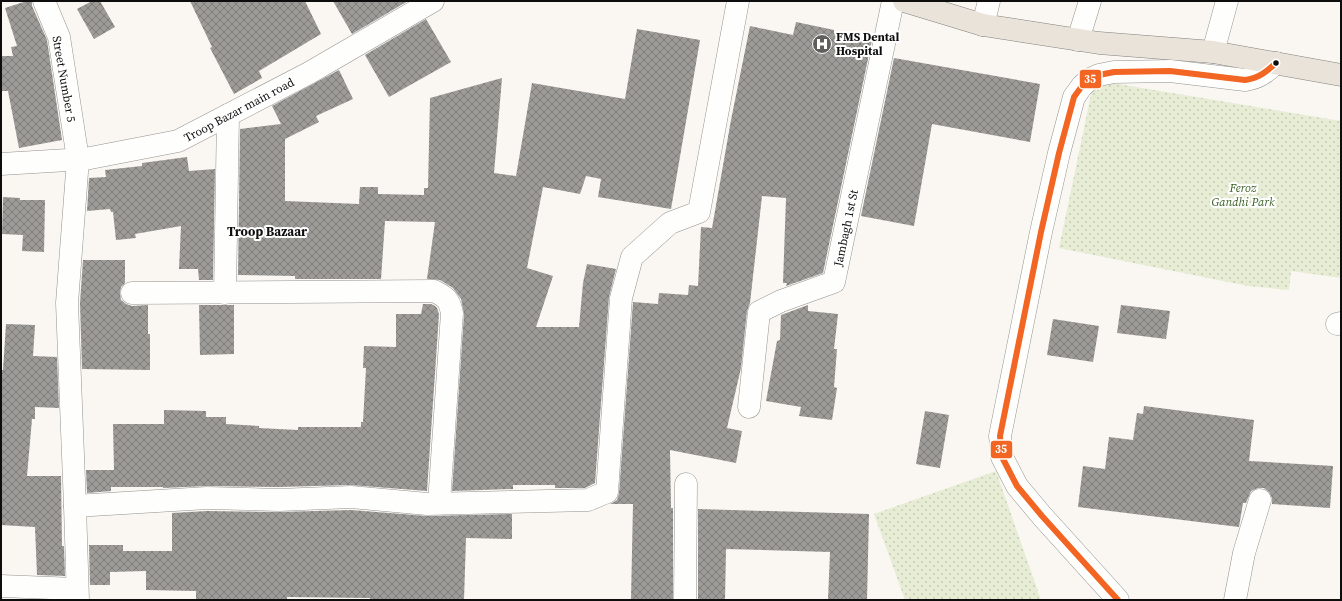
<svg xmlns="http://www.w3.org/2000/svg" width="1342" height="601" font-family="'Source Serif 4',serif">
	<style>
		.park { fill: url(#park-dots) }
		.building { fill: url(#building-cross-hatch) }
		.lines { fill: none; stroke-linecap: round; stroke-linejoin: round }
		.minor-casing { stroke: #949290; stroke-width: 23 }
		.major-casing { stroke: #81807d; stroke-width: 23 }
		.minor { stroke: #fefefd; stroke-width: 22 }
		.major { stroke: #eae3da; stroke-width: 22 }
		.bus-1-casing { stroke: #fff; stroke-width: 9 }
		.bus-1 { stroke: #f26522; stroke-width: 6 }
		.bus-dot { fill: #0d0d0d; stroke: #fff; stroke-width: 1.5 }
		.labels { text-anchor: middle; stroke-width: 4; stroke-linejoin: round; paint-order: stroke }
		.poi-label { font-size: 12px; font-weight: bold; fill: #0d0d0d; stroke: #fff; text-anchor: start }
		.street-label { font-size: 12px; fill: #0d0d0d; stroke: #fff }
		.park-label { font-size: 12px; font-style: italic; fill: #395f23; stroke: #fff }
		.neighbourhood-label { font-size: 13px; font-weight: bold; fill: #0d0d0d; stroke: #fff }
		.line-badge { stroke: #fff; stroke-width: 1.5 }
		.badge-label { font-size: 11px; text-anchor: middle; font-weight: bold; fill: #fff }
	</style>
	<defs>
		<pattern id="park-dots" width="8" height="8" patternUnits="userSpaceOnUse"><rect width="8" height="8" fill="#e7edd4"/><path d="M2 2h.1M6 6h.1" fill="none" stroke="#c5cab5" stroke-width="1.8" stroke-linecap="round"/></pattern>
		<pattern id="building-cross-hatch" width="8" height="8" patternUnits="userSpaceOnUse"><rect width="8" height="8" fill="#9d9b98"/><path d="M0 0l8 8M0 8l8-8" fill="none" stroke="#7e7d7a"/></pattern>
	</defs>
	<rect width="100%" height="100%" fill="#faf7f2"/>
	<g class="park">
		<polygon points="1094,80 1341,121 1341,278 1291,271 1289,290 1248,286 1059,248"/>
		<polygon points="996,471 1041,600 905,600 874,514"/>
	</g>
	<g class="building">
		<polygon points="27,1 32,1 32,6 47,40 62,140 19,148 8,91 1,91 1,56 13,56 11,47 17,46 5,8"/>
		<polygon points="92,1 100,1 115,27 94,39 77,9"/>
		<polygon points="190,1 305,1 321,34 259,71 262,78 234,94 210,48 212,47"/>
		<polygon points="333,1 408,1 352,34"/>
		<polygon points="426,19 451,62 389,97 365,55"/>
		<polygon points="796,22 834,30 834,33 872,40 823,273 786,286 787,283 783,283 786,198 762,196 750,303 747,311 741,368 727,428 742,431 736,463 670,450 671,508 673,508 673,600 631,600 633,504 610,504 617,500 619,493 633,302 658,304 659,293 688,295 689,285 698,286 701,227 712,228 731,120 750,26 793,35"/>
		<polygon points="637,29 700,40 671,209 598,197 601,179 586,176 580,194 543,187 527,268 553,276 536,327 579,327 583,283 587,264 616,269 609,297 595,483 585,488 555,488 555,485 513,485 513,489 452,491 464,314 461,299 453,288 440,280 427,279 435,222 385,221 381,279 295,279 295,276 238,275 240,129 281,124 272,106 339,70 353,99 316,116 319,122 285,139 285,201 359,204 360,187 378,187 378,194 424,195 424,188 428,188 430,98 502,78 494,173 516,176 532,83 625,99"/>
		<polygon points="894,58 1040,84 1030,142 932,124 914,226 861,216"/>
		<polygon points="187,157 189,171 215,169 213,280 199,280 198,269 179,269 181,226 135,234 136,238 116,240 113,212 111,212 110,209 87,211 89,178 106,177 105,170 142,166 142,163"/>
		<polygon points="3,197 20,198 20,200 45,200 44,252 22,251 23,235 2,234"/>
		<polygon points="83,260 125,260 125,283 121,287 120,293 121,300 126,304 132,306 148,305 148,334 150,334 150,370 82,369 80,303"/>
		<polygon points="423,304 431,304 435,306 437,308 439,314 427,491 350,485 279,487 207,486 163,488 163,487 111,487 111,491 87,493 86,470 114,470 113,424 164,424 164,410 206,411 206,417 226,417 226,424 259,426 259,428 298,430 298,427 361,427 361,422 363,422 366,368 363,368 364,346 396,347 396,314 421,314"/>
		<polygon points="199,305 234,305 234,354 200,355"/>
		<polygon points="808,305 808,311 838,314 834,349 837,349 834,387 837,388 832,420 799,416 801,407 766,401 777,341 780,340 781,315"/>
		<polygon points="1121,305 1170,311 1166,339 1117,333"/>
		<polygon points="1053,319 1099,326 1093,362 1047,355"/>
		<polygon points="6,324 35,325 33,356 57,357 59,408 35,407 35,419 32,419 27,476 61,476 62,546 64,546 65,576 37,575 35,527 1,525 1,370 3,370"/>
		<polygon points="1144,406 1254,420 1249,461 1333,466 1330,508 1272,504 1272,498 1269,492 1264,488 1258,488 1251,491 1246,503 1243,503 1239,527 1078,507 1083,466 1105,469 1109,437 1133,440 1137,413 1143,414"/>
		<polygon points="925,411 949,415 940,468 916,464"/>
		<polygon points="698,509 869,514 867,600 828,600 830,552 726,549 725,600 698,600"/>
		<polygon points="351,510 427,516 512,514 512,539 466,538 464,600 370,600 370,598 287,597 287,600 196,600 196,591 146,590 146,571 110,572 110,585 90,585 89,545 123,545 123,551 172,551 172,513 207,511 280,512"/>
	</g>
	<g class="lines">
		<g class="minor-casing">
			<g id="minor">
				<polyline points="44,1 59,37 78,159 67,303 75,506 78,600"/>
				<polyline points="983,25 989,1"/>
				<polyline points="1078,40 1090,1"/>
				<polyline points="1213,52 1227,1"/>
				<polyline points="1,164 85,159 178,141 309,73 433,1"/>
				<path d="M132,293L434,291C446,297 449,299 452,313L439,503"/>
				<polyline points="225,293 228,115"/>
				<polyline points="1337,324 1341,323"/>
				<polyline points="749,407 759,312 781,301 834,282 893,1"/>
				<polyline points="75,506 207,498 279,500 351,497 427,504 588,500 607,492 621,298 632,257 670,223 699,212 738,1"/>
				<polyline points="1,586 76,589"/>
				<polyline points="685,600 686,484"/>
				<path d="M1118,600L1042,516L1017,486L1002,457L1000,436L1041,232L1059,153L1074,97L1082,86L1090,79L1099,75L1114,72L1170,71L1245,80C1259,78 1266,72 1276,63"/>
				<polyline points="1235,600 1244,553 1260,500"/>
			</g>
		</g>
		<g class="major-casing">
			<polyline id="major" points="904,1 983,25 1099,43 1213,52 1341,75"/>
		</g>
		<use href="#minor" class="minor"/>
		<use href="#major" class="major"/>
		<g class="bus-1-casing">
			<path id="bus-1" d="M1118,600L1042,516L1017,486L1002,457L1000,436L1041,232L1059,153L1074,97L1082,86L1090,79L1099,75L1114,72L1170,71L1245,80C1259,78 1266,72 1276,63"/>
		</g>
		<use href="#bus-1" class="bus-1"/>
	</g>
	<defs>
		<g id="hospital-disc" transform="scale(1)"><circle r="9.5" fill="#605f5d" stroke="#fff"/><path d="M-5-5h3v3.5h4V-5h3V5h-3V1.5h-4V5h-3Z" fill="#fff"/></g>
	</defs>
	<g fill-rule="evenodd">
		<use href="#hospital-disc" x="822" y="44"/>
	</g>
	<circle class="bus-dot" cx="1276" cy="63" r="3.5"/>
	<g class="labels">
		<g class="poi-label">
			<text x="836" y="41">FMS Dental<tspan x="836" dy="14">Hospital</tspan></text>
		</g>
		<g class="street-label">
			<text transform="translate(64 79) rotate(80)" y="4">Street Number 5</text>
			<text transform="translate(239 110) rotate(-28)" y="4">Troop Bazar main road</text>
			<text transform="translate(846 228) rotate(-78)" y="4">Jambagh 1st St</text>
		</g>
		<g class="park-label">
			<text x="1243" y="192">Feroz<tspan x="1243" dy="14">Gandhi Park</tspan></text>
		</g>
		<g class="neighbourhood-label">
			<text x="267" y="236">Troop Bazaar</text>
		</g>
	</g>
	<g class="line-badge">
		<rect x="1079" y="69" width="23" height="20" rx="4" fill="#f26522"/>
		<rect x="990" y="440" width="23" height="19" rx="4" fill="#f26522"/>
	</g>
	<g class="badge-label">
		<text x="1090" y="83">35</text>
		<text x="1001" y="453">35</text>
	</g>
	<rect width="1342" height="601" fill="none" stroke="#0d0d0d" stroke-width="4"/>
</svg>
